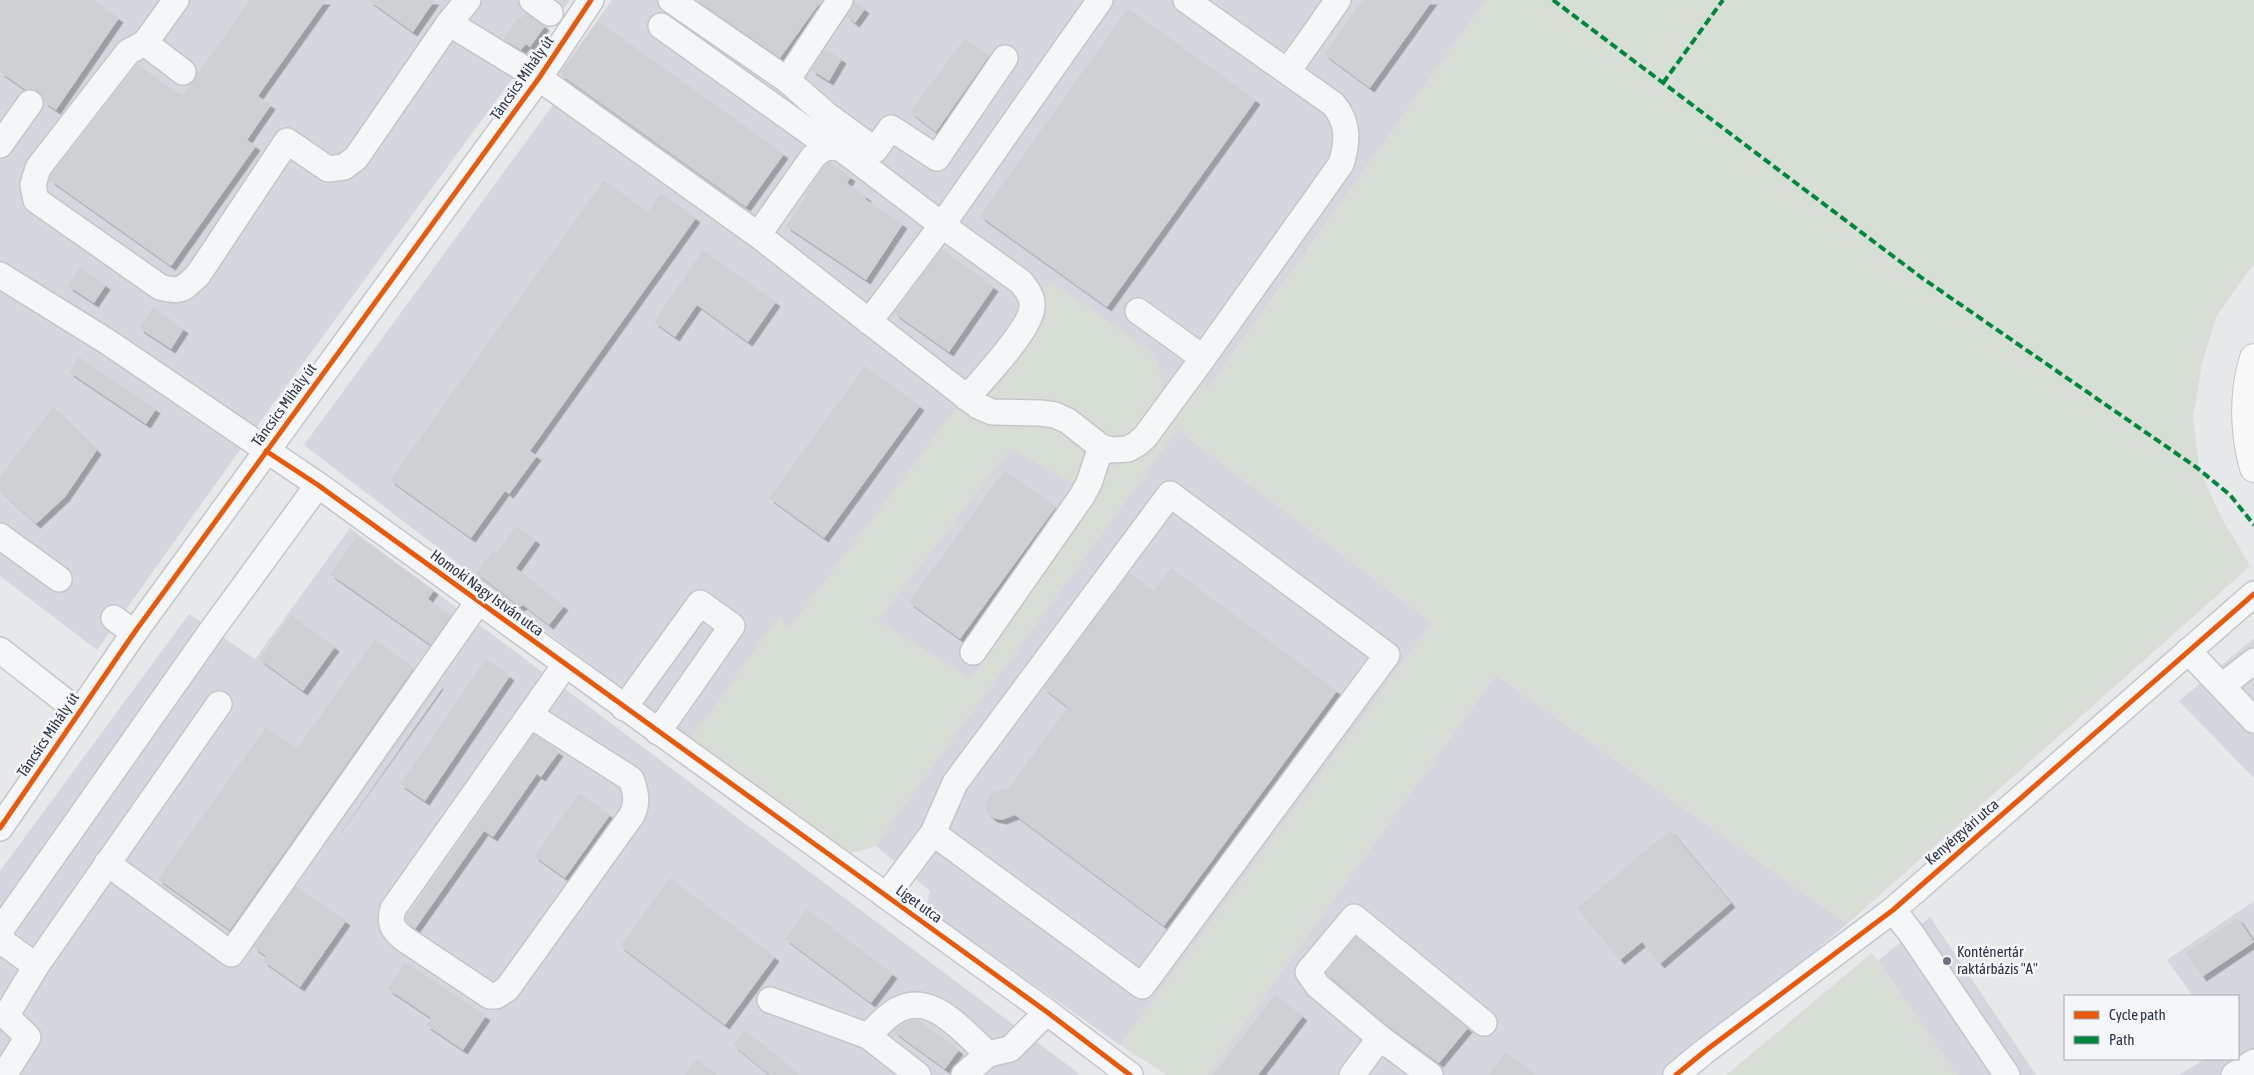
<svg xmlns="http://www.w3.org/2000/svg" width="2254" height="1075" font-family="'Asap Condensed',sans-serif">
	<style>
		.built { fill: #d4d7dd }
		.green { fill: #d6ded6 }
		.building { fill: #ced0d3; filter: url(#shadow) }
		.lines { fill: none; stroke-linecap: round; stroke-linejoin: round }
		.minor-casing { stroke: #c4c6c8; stroke-width: 28 }
		.major-casing { stroke: #c2c5c8; stroke-width: 30 }
		.minor { stroke: #f5f6f7; stroke-width: 25 }
		.major { stroke: #f8f8f8; stroke-width: 28 }
		.quiet { stroke: #00873e; stroke-width: 4; stroke-dasharray: 8 4; stroke-linecap: butt }
		.cycleway-casing { stroke: #f4f6f9; stroke-width: 8 }
		.cycleway { stroke: #e8590c; stroke-width: 5 }
		.poi-dot { fill: #6c737f; stroke: #f4f6f9; stroke-width: 2 }
		.labels { text-anchor: middle; stroke-width: 5; stroke-linejoin: round; paint-order: stroke }
		.street-label { font-size: 15px; fill: #2b3445; stroke: #f4f6f9 }
		.poi-label { font-size: 15px; fill: #2b3445; stroke: #f4f6f9; text-anchor: start }
	</style>
	<defs>
		<filter id="shadow"><feDropShadow dx="4.5" dy="4.5" stdDeviation="0" flood-color="#0004"/></filter>
	</defs>
	<rect width="100%" height="100%" fill="#e6e8ea"/>
	<g class="built">
		<polygon points="0,0 570,0 257,426 97,650 0,576"/>
		<polygon points="612,0 1486,0 1178,430 1432,623 1120,1045 926,909 930,891 876,846 850,853 632,697 304,445 569,83 558,74"/>
		<polygon points="350,528 1081,1075 0,1075 0,871 189,614 255,659"/>
		<polygon points="2254,638 2254,778 2179,701"/>
		<polygon points="1496,675 1847,924 1667,1075 1207,1075"/>
		<polygon points="2254,901 2254,1075 2179,1075 2205,1059 2238,1059 2238,996 2193,996 2167,960"/>
		<polygon points="1930,917 2036,1075 1957,1075 1878,961"/>
	</g>
	<g class="green">
		<polygon points="1486,0 2254,0 2254,263 2216,317 2202,364 2193,418 2199,468 2221,517 2250,566 1847,924 1496,675 1207,1075 1167,1075 1120,1045 1432,623 1178,430 876,845 850,853 690,740 779,616 789,628 956,408 989,418 1053,423 1085,447 1088,455 1076,486 1011,448 878,621 971,678 1071,533 1106,470 1130,458 1196,378 1209,387"/>
		<path d="M1051,281L1147,348C1178,386 1156,403 1133,436L1115,439L991,399L989,397L992,387L1003,380L1045,319L1046,310L1042,292Z"/>
		<polygon points="1872,953 1957,1075 1726,1075"/>
	</g>
	<g class="building">
		<polygon points="0,0 93,0 119,18 56,110 44,102 43,97 38,91 26,90 0,72"/>
		<polygon points="250,0 326,0 258,96 271,105 247,140 256,146 171,266 50,180 51,175 137,64 182,96"/>
		<polygon points="368,0 435,0 413,32"/>
		<polygon points="696,0 822,0 780,58"/>
		<polygon points="1363,0 1433,0 1370,88 1324,54"/>
		<polygon points="854,1 865,9 855,23 846,16"/>
		<polygon points="1128,8 1256,100 1107,307 980,216"/>
		<polygon points="526,13 545,26 530,47 526,44 521,50 503,39 518,18 520,19"/>
		<polygon points="598,21 784,154 746,207 560,74"/>
		<polygon points="965,38 989,56 936,132 910,112"/>
		<polygon points="825,49 842,59 829,81 811,70"/>
		<polygon points="829,162 851,177 847,183 867,197 865,199 903,224 866,280 786,226 807,195 805,194 824,167"/>
		<polygon points="604,180 648,212 661,193 696,218 530,451 537,456 509,494 505,491 471,538 390,480"/>
		<polygon points="942,249 994,287 949,352 894,313"/>
		<polygon points="703,250 776,302 748,342 697,305 675,337 654,322"/>
		<polygon points="80,267 106,285 94,303 68,286"/>
		<polygon points="153,307 184,329 171,349 139,328"/>
		<polygon points="79,357 156,409 146,424 69,372"/>
		<polygon points="865,366 920,406 824,538 769,498"/>
		<polygon points="53,407 97,450 65,497 36,524 0,491 0,477"/>
		<polygon points="1005,470 1056,507 960,639 909,602"/>
		<polygon points="516,526 536,540 516,568 564,606 549,625 523,605 520,607 476,573 493,550 497,553"/>
		<polygon points="357,536 434,590 428,599 451,616 431,645 330,574"/>
		<polygon points="1171,568 1337,691 1164,926 1015,815 1002,820 993,818 986,812 985,803 992,792 1008,789 1068,707 1043,688 1129,573 1154,591"/>
		<polygon points="291,615 335,647 303,691 259,659"/>
		<polygon points="375,639 414,668 230,930 158,879 266,727 297,749"/>
		<polygon points="486,659 510,676 425,801 400,784"/>
		<polygon points="438,684 439,685 322,849"/>
		<polygon points="534,734 559,752 541,777 537,774 493,837 484,831 415,929 407,922 406,918"/>
		<polygon points="579,793 610,815 565,878 534,856"/>
		<polygon points="1670,830 1731,903 1660,964 1642,942 1620,960 1577,908"/>
		<polygon points="670,878 775,957 725,1025 620,946"/>
		<polygon points="296,886 346,921 300,987 263,961 266,956 253,947"/>
		<polygon points="807,909 893,974 871,1003 785,939"/>
		<polygon points="2238,918 2254,942 2202,977 2186,953"/>
		<polygon points="1356,937 1468,1028 1439,1063 1389,1027 1326,973"/>
		<polygon points="405,962 486,1016 463,1050 426,1025 431,1018 388,989"/>
		<polygon points="1275,995 1303,1016 1258,1075 1213,1075"/>
		<polygon points="911,1020 918,1020 959,1050 945,1069 893,1031"/>
		<polygon points="745,1030 800,1075 770,1075 733,1045"/>
		<polygon points="1506,1052 1536,1075 1488,1075"/>
		<polygon points="697,1059 717,1075 684,1075"/>
	</g>
	<g class="lines">
		<g class="minor-casing">
			<g id="minor">
				<polyline points="176,0 145,43 183,72"/>
				<path d="M468,0L449,23L539,78L758,235L813,157C823,148 828,145 842,149L942,225L1100,0"/>
				<polyline points="532,0 550,13"/>
				<polyline points="671,0 787,80 827,115 875,150 891,128 937,158 1005,58"/>
				<polyline points="661,26 829,146"/>
				<path d="M145,43L128,52L38,168L33,185L36,200L160,287C181,293 183,289 198,275L287,141L328,169L344,167L356,158L449,23"/>
				<polyline points="1288,71 1338,0"/>
				<polyline points="787,80 840,0"/>
				<polyline points="0,145 30,103"/>
				<path d="M758,235L978,406L992,412L1040,413L1055,415L1068,421L1101,447L1111,450L1128,449L1137,444L1145,437L1203,358L1341,164C1348,142 1349,122 1333,104L1186,0"/>
				<polyline points="0,275 108,342 318,485 1047,1012 1130,1075"/>
				<polyline points="1138,311 1203,358"/>
				<path d="M869,322L942,225L1021,282C1027,290 1033,297 1032,307C1031,330 982,379 967,398"/>
				<polyline points="0,536 59,579"/>
				<polyline points="114,618 134,633"/>
				<polyline points="0,650 79,712"/>
				<polyline points="2188,651 2254,720"/>
				<polyline points="973,652 1082,496 1089,483 1101,447"/>
				<polyline points="2222,686 2254,661"/>
				<polyline points="624,708 700,603 732,626 658,732"/>
				<path d="M530,715L631,779C636,792 638,802 632,815L507,989L496,996H490L403,938C392,929 389,923 393,909L565,665"/>
				<polyline points="0,828 134,633 539,78 591,0"/>
				<polyline points="107,863 231,954 478,602"/>
				<polyline points="886,896 933,833 955,783 1170,494 1387,655 1142,986 933,833"/>
				<polyline points="1893,910 1911,933 2007,1075"/>
				<polyline points="0,931 212,630 318,485"/>
				<polyline points="0,940 36,966"/>
				<polyline points="770,1000 868,1036 918,1075"/>
				<path d="M868,1036C876,1028 884,1018 894,1012C930,988 963,1032 988,1054"/>
				<polyline points="1380,1038 1318,986 1308,972 1354,917 1484,1023"/>
				<polyline points="4,1075 28,1037 6,1016 36,966 219,704"/>
				<polyline points="964,1075 988,1054 1010,1049 1047,1012"/>
				<polyline points="1352,1075 1380,1038 1430,1075"/>
				<polyline points="1676,1075 1705,1051 1893,910 2254,594"/>
				<polyline points="2234,1075 2254,1062"/>
			</g>
		</g>
		<g class="major-casing">
			<path id="major" d="M2254,358C2243,393 2244,433 2254,468"/>
		</g>
		<use href="#minor" class="minor"/>
		<use href="#major" class="major"/>
		<g class="quiet">
			<polyline points="1553,0 1922,278 2196,467 2230,495 2254,525"/>
			<polyline points="1663,83 1723,0"/>
		</g>
		<g class="cycleway-casing">
			<g id="cycleway">
				<polyline points="266,451 318,485 1047,1012 1130,1075"/>
				<polyline points="0,828 134,633 539,78 591,0"/>
				<polyline points="1676,1075 1705,1051 1893,910 2254,594"/>
			</g>
		</g>
		<use href="#cycleway" class="cycleway"/>
	</g>
	<circle class="poi-dot" cx="1947" cy="961" r="5"/>
	<g class="labels">
		<g class="street-label">
			<text transform="translate(522 78) rotate(-55)" y="5">Táncsics Mihály út</text>
			<text transform="translate(284 405) rotate(-54)" y="5">Táncsics Mihály út</text>
			<text transform="translate(487 593) rotate(36)" y="5">Homoki Nagy István utca</text>
			<text transform="translate(48 735) rotate(-56)" y="5">Táncsics Mihály út</text>
			<text transform="translate(1962 832) rotate(-41)" y="5">Kenyérgyári utca</text>
			<text transform="translate(919 904) rotate(36)" y="5">Liget utca</text>
		</g>
		<g class="poi-label">
			<text x="1957" y="957">Konténertár<tspan x="1957" dy="17">raktárbázis "A"</tspan></text>
		</g>
	</g>
	<rect x="2064" y="995" width="175" height="65" fill="#f4f6f9" stroke="#a4a8b1"/>
	<rect x="2074" y="1011" width="25" height="8" fill="#e8590c" stroke="#a4a8b1"/>
	<text x="2109" y="1020" font-size="15" fill="#2b3445">Cycle path</text>
	<rect x="2074" y="1036" width="25" height="8" fill="#00873e" stroke="#a4a8b1"/>
	<text x="2109" y="1045" font-size="15" fill="#2b3445">Path</text>
</svg>
